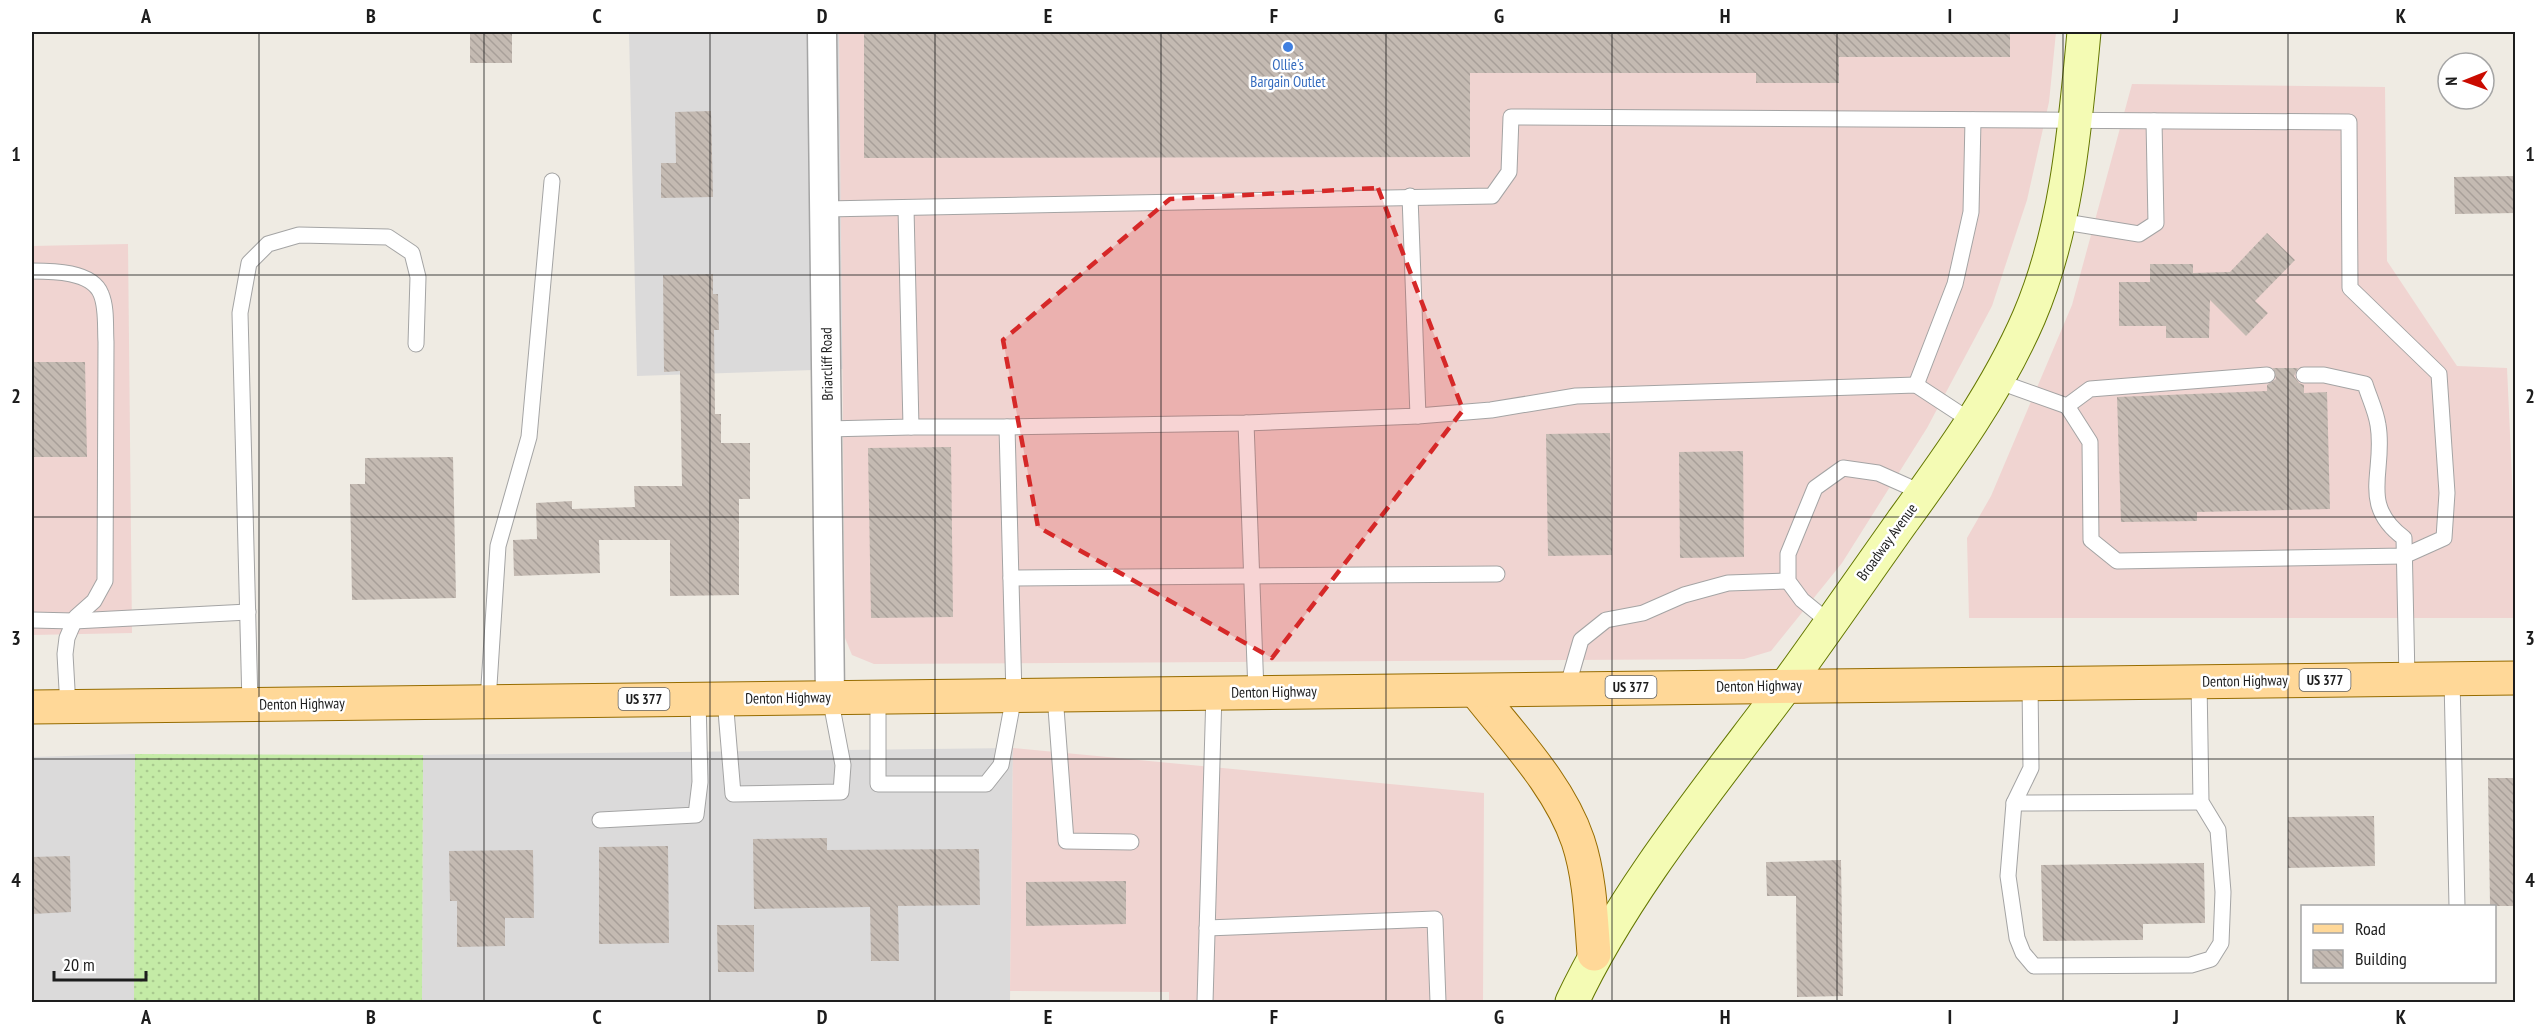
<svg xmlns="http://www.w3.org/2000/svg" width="2547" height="1034" font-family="'PT Sans Narrow',sans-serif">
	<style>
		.residential { fill: #dbdada }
		.commercial { fill: #f0d4d1 }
		.grass { fill: url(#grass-dots) }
		.building { fill: url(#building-back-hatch) }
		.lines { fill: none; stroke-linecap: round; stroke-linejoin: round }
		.lane-casing { stroke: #a4a4a4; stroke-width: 17 }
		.street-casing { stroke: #a4a4a4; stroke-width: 31 }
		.secondary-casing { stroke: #647701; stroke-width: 35 }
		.primary-casing { stroke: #966c00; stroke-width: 35 }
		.lane { stroke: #fff; stroke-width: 15 }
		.street { stroke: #fff; stroke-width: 28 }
		.secondary { stroke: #f4fbb4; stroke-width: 33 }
		.primary { stroke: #ffd898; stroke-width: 33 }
		.marked { fill: #d62828; fill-opacity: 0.2; stroke: #d62828; stroke-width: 4.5; stroke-dasharray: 12 8; stroke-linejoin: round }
		.grid { fill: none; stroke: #1d1d1d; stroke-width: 1.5; stroke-opacity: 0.55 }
		.shop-dot { fill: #3f7fe0; stroke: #fff; stroke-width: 2 }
		.labels { text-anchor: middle; stroke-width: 5; stroke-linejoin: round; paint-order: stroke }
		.shield { fill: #fff; stroke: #616161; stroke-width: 1.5 }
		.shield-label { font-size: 14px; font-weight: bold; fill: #1d1d1d }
		.shop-label { font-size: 15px; fill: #366cbe; stroke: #fff }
		.street-label { font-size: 15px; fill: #1d1d1d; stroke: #fff }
		.neatline { fill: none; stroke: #1d1d1d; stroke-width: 2 }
		.grid-label { font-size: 20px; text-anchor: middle; font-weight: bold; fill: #1d1d1d }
	</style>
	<defs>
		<pattern id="grass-dots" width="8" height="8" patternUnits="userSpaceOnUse" patternTransform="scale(1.5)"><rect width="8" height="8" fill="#c4eba6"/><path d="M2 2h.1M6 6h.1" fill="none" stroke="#a8c98e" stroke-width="1.8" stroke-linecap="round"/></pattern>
		<pattern id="building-back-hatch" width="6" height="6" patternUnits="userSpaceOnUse" patternTransform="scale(1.5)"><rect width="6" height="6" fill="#c4bab2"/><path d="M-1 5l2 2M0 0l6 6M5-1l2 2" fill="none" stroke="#a89f99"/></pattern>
	</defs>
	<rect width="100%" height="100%" fill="#efebe3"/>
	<g class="residential">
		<polygon points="629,32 839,32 843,369 637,376"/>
		<polygon points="1013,748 1010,1002 422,1002 423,755"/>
		<polygon points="135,754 134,1002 32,1002 32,757"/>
	</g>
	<g class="commercial">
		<polygon points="839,32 2056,32 2049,102 2027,200 1992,306 1927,428 1842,563 1771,651 1744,659 874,664 852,655 845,638"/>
		<polygon points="2132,84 2385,87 2387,261 2457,366 2507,368 2515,544 2515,618 1969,618 1967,538 1991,496 2072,305"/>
		<polygon points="128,244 132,633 32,635 32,246"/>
		<polygon points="1013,748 1484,793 1483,1002 1169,1002 1169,992 1010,991"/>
	</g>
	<polygon class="grass" points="135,754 423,755 422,1002 134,1002"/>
	<g class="building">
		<rect x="470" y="32" width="42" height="31"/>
		<polygon points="864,32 2010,32 2010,57 1839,57 1839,83 1756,83 1756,73 1470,73 1470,157 864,158"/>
		<polygon points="711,111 713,197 661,198 661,163 676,163 675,112"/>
		<polygon points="2516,176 2516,213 2455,214 2454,177"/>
		<polygon points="2267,233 2295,260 2255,301 2268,313 2246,336 2210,300 2209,338 2166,338 2166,326 2119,326 2119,282 2150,282 2150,264 2193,264 2193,273 2230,272"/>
		<polygon points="713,274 713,294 718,294 719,330 714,330 715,414 721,414 721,443 750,443 750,499 739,499 739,595 670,596 670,540 599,540 600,573 514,576 513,540 537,539 536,503 572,501 572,509 635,507 634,486 682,486 680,371 664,372 663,275"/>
		<polygon points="32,362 85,362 87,457 32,457"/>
		<polygon points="2273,368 2298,368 2294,376 2299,383 2304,385 2304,393 2327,392 2330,509 2197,512 2197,521 2121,522 2117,397 2267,391 2267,385 2276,379"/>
		<polygon points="1610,433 1612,555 1548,556 1546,434"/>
		<polygon points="951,447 953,617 871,618 868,448"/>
		<polygon points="1743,451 1744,557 1680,558 1679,452"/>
		<polygon points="453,457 456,598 352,600 350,484 365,484 365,458"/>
		<polygon points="2488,778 2516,778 2516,906 2490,906"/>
		<polygon points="2374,816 2375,866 2288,868 2288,817"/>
		<polygon points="827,838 827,850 979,849 980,905 898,906 899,961 871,961 870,907 754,909 753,839"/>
		<polygon points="668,846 669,943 599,944 599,847"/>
		<polygon points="533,850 534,918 505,918 505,946 457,947 457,901 450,901 449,851"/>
		<polygon points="70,856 71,912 32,914 32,857"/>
		<polygon points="1841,860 1843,996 1797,997 1796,896 1767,896 1766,862"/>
		<polygon points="2204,863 2205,923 2143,924 2143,940 2043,941 2041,865"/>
		<polygon points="1126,881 1126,924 1026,926 1026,882"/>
		<polygon points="717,925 754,925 754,972 718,972"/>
	</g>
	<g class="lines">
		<g class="lane-casing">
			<g id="lane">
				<polyline points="825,209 1492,196 1509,172 1511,117 2349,122 2350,288 2439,374 2447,493 2444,538 2404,556 2117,561 2091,540 2090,442 2067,406"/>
				<polyline points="2059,221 2139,234 2156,223 2154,121"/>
				<path d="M32,271C52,271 92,271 101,294C107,308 105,327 106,342L105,581L94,601L76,617L67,638L65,654L68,707"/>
				<path d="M2304,375H2324L2365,384C2369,397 2376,411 2378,425C2386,471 2358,504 2404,538L2407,679"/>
				<polyline points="1997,381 2067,406 2090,389 2267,375"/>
				<polyline points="1916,385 1955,284 1971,212 1973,120"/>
				<polyline points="1418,416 1491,410 1576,396 1916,385 1971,421"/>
				<polyline points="1246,423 1256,692"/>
				<polyline points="1007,427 1246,423 1418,416 1410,196"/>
				<polyline points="827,429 911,427 906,208"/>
				<polyline points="1011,578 1497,574"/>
				<polyline points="32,620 74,621 248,612"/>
				<polyline points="1830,623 1802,600 1788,581 1788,554 1815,488 1843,468 1878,473 1923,493"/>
				<polyline points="2452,679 2457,906"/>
				<polyline points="2030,683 2031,768 2014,803 2008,876 2017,938 2023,953 2034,966 2191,965 2211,959 2221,943 2223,892 2218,830 2201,802 2199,681"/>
				<polyline points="1567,688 1581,640 1606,620 1643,613 1684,595 1728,583 1788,581"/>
				<polyline points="1055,695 1066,841 1131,842"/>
				<polyline points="878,697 878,784 986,784 1001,765 1014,696 1007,427 911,427"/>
				<polyline points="725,699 733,794 841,792 843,765 830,697"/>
				<polyline points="488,701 498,546 529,437 552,181"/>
				<polyline points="250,704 240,313 249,263 268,244 299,235 388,237 412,253 418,277 416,344"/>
				<polyline points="2014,803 2201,802"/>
				<polyline points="600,820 696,815 700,782 698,699"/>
				<polyline points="1207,928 1435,919 1438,1002"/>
				<polyline points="1205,1002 1214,693"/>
			</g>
		</g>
		<g class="street-casing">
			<polyline id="street" points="822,32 830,697"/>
		</g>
		<g class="secondary-casing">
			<path id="secondary" d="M1572,1002C1624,891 1711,786 1785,687C1825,632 1863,577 1902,522C1949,457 1997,391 2029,317C2067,228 2075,127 2084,32"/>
		</g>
		<g class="primary-casing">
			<g id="primary">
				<path d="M1476,691C1512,737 1559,785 1578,841C1590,877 1591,917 1594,954"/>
				<polyline points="32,707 2516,678"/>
			</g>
		</g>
		<use href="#lane" class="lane"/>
		<use href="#street" class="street"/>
		<use href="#secondary" class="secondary"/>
		<use href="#primary" class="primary"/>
	</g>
	<path class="marked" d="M1378,188L1463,410L1272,658L1038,527L1003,340L1170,199Z"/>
	<path class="grid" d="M259,32V1002M484,32V1002M710,32V1002M935,32V1002M1161,32V1002M1386,32V1002M1612,32V1002M1837,32V1002M2063,32V1002M2288,32V1002M32,275H2516M32,517H2516M32,759H2516"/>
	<circle class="shop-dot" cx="1288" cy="47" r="6"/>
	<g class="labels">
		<g class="shield">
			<rect x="2299.5" y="669" width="51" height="22" rx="4.5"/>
			<rect x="1605.5" y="676" width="51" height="22" rx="4.5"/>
			<rect x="618.5" y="688" width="51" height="22" rx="4.5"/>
		</g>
		<g class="shield-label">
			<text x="2325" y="685">US 377</text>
			<text x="1631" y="692">US 377</text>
			<text x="644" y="704">US 377</text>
		</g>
		<g class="shop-label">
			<text x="1288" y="70">Ollie's<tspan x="1288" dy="17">Bargain Outlet</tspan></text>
		</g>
		<g class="street-label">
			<text transform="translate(827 364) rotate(-91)" y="5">Briarcliff Road</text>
			<text transform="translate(1887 542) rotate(-54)" y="5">Broadway Avenue</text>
			<text transform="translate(2245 681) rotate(-1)" y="5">Denton Highway</text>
			<text transform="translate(1759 686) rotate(-1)" y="5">Denton Highway</text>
			<text transform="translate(1274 692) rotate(-1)" y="5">Denton Highway</text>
			<text transform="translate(788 698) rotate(-1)" y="5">Denton Highway</text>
			<text transform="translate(302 704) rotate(-1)" y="5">Denton Highway</text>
		</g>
	</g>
	<rect width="2547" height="1034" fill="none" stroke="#ffffff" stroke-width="66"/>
	<rect x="2301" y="905" width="195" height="78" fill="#ffffff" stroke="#a5a5a5" stroke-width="1.5"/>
	<rect x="2313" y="924" width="30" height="9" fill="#ffd898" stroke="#a5a5a5" stroke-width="1.5"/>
	<text x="2355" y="935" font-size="18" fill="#1d1d1d">Road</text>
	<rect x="2313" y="950" width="30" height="18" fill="url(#building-back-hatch)" stroke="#a5a5a5" stroke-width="1.5"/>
	<text x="2355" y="965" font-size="18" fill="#1d1d1d">Building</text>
	<g transform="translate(2466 81) rotate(269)"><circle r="28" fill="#ffffff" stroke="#a5a5a5" stroke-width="1.5"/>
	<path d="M0-4.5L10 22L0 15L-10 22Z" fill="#ca0b00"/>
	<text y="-9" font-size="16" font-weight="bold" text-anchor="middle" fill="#1d1d1d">N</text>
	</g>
	<path d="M54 971v9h92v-9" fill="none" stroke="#1d1d1d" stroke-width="3"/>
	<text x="63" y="971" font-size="18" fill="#1d1d1d" stroke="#ffffff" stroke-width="4.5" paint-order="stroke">20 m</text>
	<rect x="33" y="33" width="2481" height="968" class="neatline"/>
	<g class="grid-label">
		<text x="146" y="23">A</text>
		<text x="371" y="23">B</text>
		<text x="597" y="23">C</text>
		<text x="822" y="23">D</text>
		<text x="1048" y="23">E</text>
		<text x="1274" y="23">F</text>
		<text x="1499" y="23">G</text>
		<text x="1725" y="23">H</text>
		<text x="1950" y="23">I</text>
		<text x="2176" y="23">J</text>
		<text x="2401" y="23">K</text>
		<text x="16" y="161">1</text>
		<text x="2530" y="161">1</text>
		<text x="16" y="403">2</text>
		<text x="2530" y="403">2</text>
		<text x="16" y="645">3</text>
		<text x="2530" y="645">3</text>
		<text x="16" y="887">4</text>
		<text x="2530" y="887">4</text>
		<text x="146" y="1024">A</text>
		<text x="371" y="1024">B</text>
		<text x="597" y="1024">C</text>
		<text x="822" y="1024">D</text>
		<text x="1048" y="1024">E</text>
		<text x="1274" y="1024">F</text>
		<text x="1499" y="1024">G</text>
		<text x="1725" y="1024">H</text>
		<text x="1950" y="1024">I</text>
		<text x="2176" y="1024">J</text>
		<text x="2401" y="1024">K</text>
	</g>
</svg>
